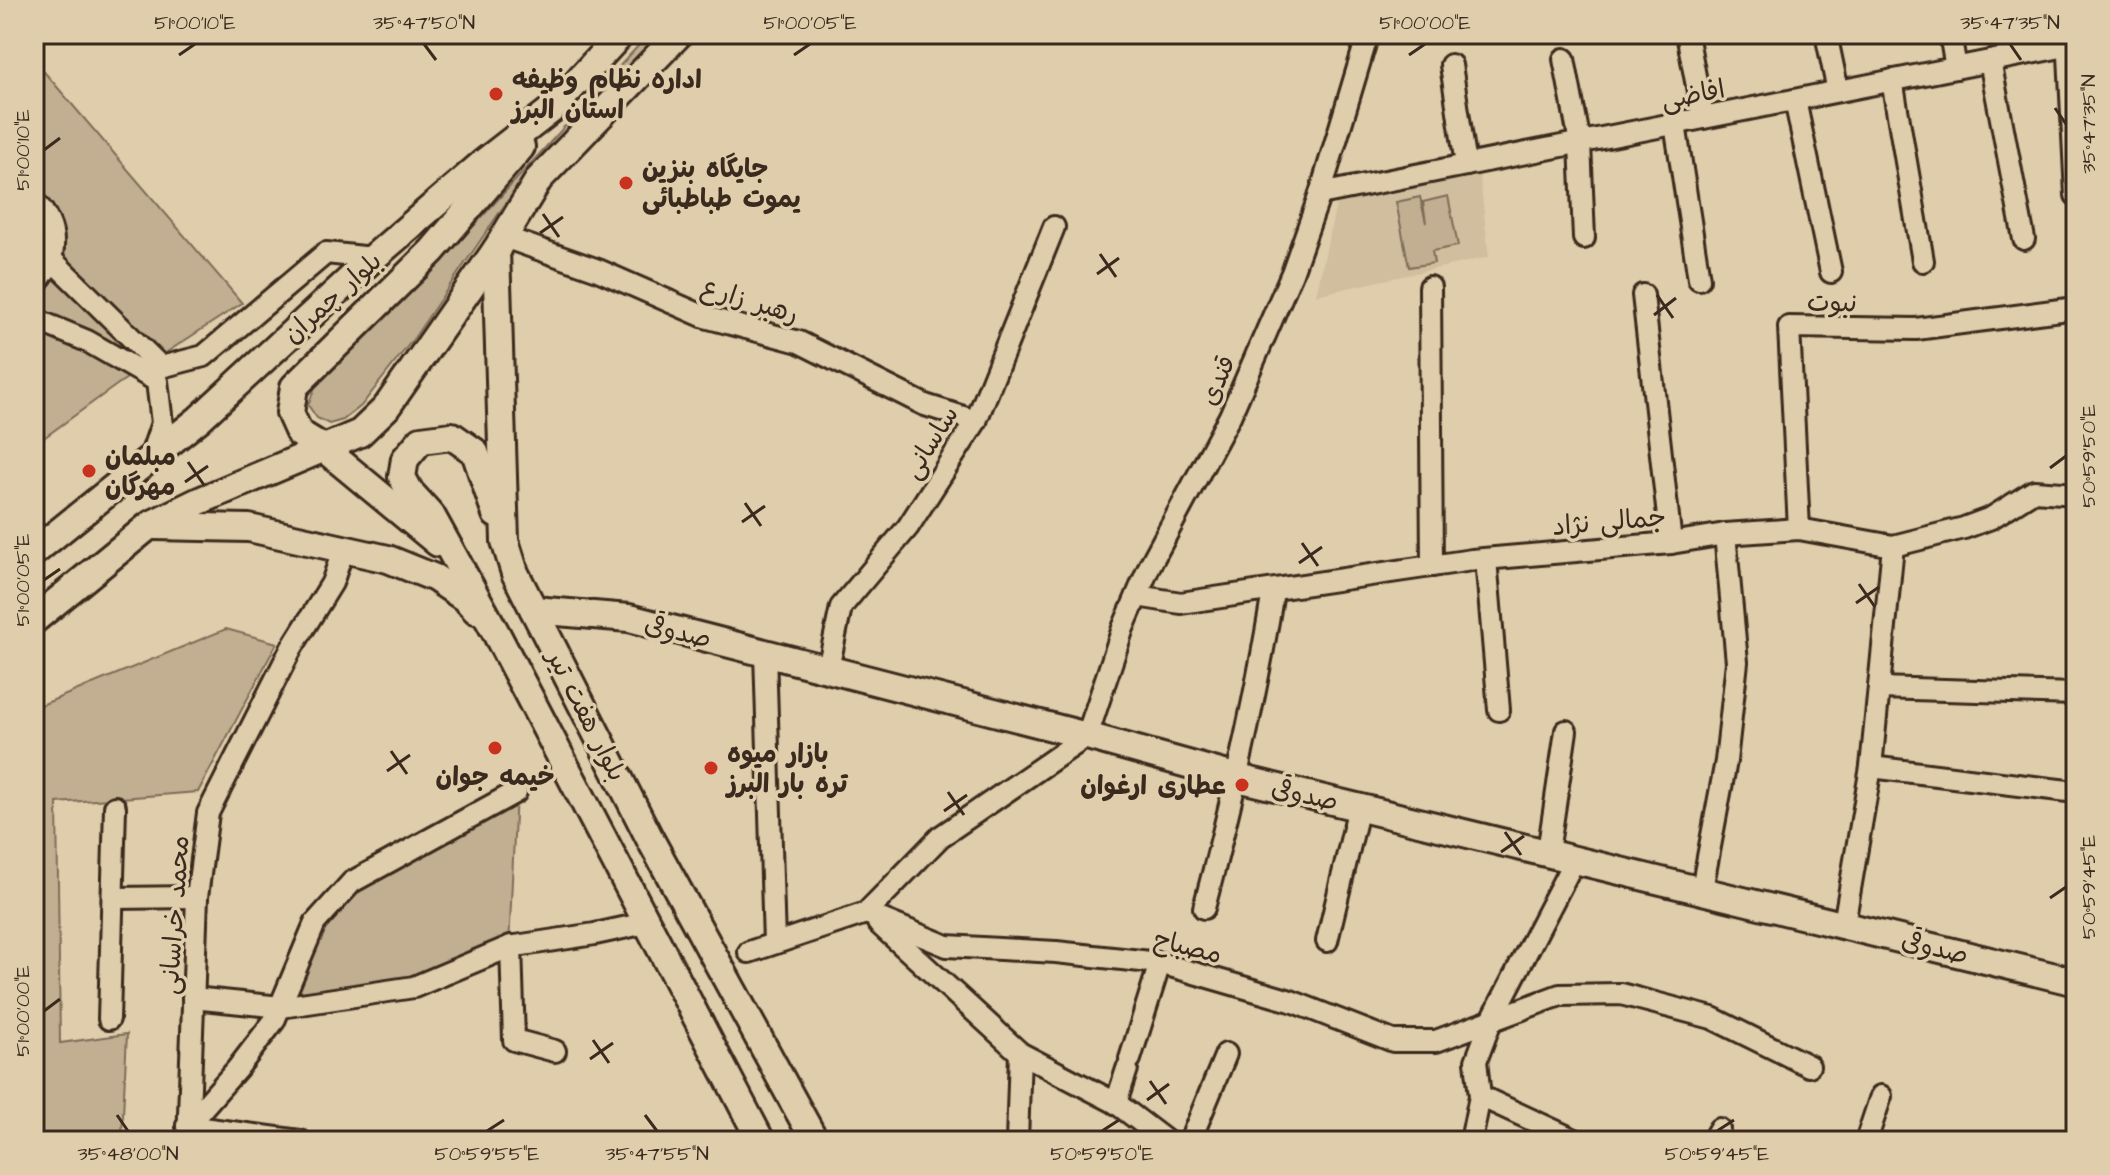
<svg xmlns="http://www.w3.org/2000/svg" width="2110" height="1175" font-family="'Architects Daughter','Playpen Sans Arabic',sans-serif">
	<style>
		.built { fill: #d1be9e }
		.green { fill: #c2af91; stroke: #7e6c58; stroke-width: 2 }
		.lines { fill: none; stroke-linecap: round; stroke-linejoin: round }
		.minor-casing { stroke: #3b2a1e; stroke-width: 26 }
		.major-casing { stroke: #3b2a1e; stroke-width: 32 }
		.minor { stroke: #e0cdab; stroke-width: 20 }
		.major { stroke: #e0cdab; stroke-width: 26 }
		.ticks { fill: none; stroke: #3b2a1e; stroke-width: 3 }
		.poi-dot { fill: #c8321e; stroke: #e0cdab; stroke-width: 3 }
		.labels { text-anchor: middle; stroke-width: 7; stroke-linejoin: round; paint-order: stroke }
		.poi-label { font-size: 26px; font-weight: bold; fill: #3b2a1e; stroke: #e0cdab; text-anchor: start }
		.street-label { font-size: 26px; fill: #3b2a1e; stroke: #e0cdab }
		.neatline { fill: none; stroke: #3b2a1e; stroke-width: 3 }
		.ticks-label { font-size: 20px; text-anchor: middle; fill: #3b2a1e }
	</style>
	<rect width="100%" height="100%" fill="#e0cdab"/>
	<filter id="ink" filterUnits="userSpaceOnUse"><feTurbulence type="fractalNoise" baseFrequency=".0125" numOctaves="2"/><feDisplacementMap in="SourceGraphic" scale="16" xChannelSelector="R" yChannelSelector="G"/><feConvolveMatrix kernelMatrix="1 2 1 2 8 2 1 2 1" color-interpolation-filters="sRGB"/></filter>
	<g filter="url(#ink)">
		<polygon class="built" points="1479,169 1489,257 1316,295 1338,196"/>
		<g class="green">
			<polygon points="649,34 661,34 508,200 414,338 361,406 343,420 329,424 317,418 308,405 315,387 439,264"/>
			<polygon points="34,60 242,303 118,384 34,445"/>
			<polygon points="1448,196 1458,246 1432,251 1434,263 1409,267 1396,202 1420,197 1426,223 1423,202"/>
			<polygon points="226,629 277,643 198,792 57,803 60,1043 127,1034 122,1135 34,1141 34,708"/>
			<polygon points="516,792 509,947 414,987 281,1007 315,923 352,882"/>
		</g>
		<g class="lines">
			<g class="minor-casing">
				<g id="minor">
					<polyline points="1687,34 1703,118"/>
					<polyline points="1826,34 1838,91"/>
					<polyline points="1950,34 1956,68"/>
					<polyline points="2068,35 2076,195"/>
					<polyline points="1564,59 1580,143 1584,238"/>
					<polyline points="1990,61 2024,239"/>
					<polyline points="1451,65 1466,165"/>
					<polyline points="1892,80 1923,261"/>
					<polyline points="1795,100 1831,272"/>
					<polyline points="1675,124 1699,279"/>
					<polyline points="1320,194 2076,44"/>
					<path d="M34,201C59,227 60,259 34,285"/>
					<polyline points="504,237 598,270 705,317 799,342 925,405 976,421"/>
					<polyline points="52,260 161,367"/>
					<polyline points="1430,287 1432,566"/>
					<polyline points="1643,295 1671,543"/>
					<polyline points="34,319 87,341 157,381 162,423 150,458"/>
					<polyline points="161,367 204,356 326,253 373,258"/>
					<polyline points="1799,529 1789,327 1916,329 2076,308"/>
					<polyline points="1486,559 1499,710"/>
					<polyline points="1137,596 1181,603 1472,560 1671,543 1725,534 1799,529 1893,546 1964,528 1991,518 2034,491 2076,494"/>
					<polyline points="765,653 774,943"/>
					<polyline points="828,669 841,607 908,527 976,421 1054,227"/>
					<polyline points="1879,688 2076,694"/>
					<polyline points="1871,767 2076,792"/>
					<polyline points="1548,852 1566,731"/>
					<polyline points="1702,889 1726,761 1737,662 1725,534"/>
					<polyline points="114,898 197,897"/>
					<path d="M1204,908C1232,802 1256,698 1273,591"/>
					<polyline points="866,913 947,946 1056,952 1160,963 1291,1001 1393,1041 1436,1041 1560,995 1621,994 1712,1018 1809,1066"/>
					<polyline points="878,923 1020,1053 1116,1103 1166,1141"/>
					<polyline points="1844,924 1871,767 1893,546"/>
					<polyline points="1327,941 1359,807"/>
					<polyline points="511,946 514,1040 555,1051"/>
					<polyline points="749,952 866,913 940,837 1087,736 1123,628 1150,565 1230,416 1292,273 1320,194 1368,34"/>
					<polyline points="193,998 281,1007 414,987 509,947 595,934 646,923"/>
					<polyline points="109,1019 115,807"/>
					<polyline points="1130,1059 1160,963"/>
					<polyline points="1480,1096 1577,1141"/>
					<polyline points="1116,1103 1127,1069"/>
					<polyline points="187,1126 237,1069 274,1021 315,923 352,882 516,792"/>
					<polyline points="187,1126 300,1141"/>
					<polyline points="188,1141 197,897 208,813 291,649 332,583 344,548"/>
					<polyline points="1017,1141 1020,1053"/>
					<polyline points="1190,1141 1226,1054"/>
					<polyline points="1471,1141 1480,1096 1476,1061 1491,1021 1575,859"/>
					<polyline points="1712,1141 1719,1129"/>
					<polyline points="1866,1141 1881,1096"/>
				</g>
			</g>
			<g class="major-casing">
				<g id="major">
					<polyline points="496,250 505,541 515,573 650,839 815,1141"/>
					<polyline points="496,514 475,452 452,436 421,440 405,459 402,477 410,492 431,515 496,633 761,1141"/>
					<polyline points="154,526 249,528 388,559 435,578 466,599 476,610"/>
					<polyline points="438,543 322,447 299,433 290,413 294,387 432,251 521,147"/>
					<polyline points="34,552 199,419 373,258 483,163 551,110 621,34"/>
					<polyline points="534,610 629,618 1087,736 1238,778 2076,982"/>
					<polyline points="34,620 150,525 197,502 360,433 386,408 496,250 539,179 679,34"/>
				</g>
			</g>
			<use href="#minor" class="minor"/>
			<use href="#major" class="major"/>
		</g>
	</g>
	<path class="ticks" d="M424,44L436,60M2010,44L2021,60M179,55L195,44M794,55L810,44M1409,55L1425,44M2055,108L2066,124M44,150L60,138M543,214L559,237M540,233L563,217M1100,254L1116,277M1097,274L1119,258M1657,295L1673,318M1654,315L1676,298M188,462L204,485M2050,468L2066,456M185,482L208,466M745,503L761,526M742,522L765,506M1302,543L1318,566M1299,563L1322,547M44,580L60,569M1859,584L1875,607M1856,603L1879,587M391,751L407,774M387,771L410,755M948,792L964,815M944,811L967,795M1505,832L1521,855M1501,852L1524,836M2050,898L2066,887M44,1011L60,999M593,1040L609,1063M590,1059L613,1043M1150,1081L1166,1104M1147,1100L1169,1084M117,1115L128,1131M645,1115L657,1131M487,1131L504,1120M1102,1131L1119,1120M1717,1131L1734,1120"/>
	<g class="poi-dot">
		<circle cx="496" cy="94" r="8"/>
		<circle cx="626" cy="183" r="8"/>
		<circle cx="89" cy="471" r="8"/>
		<circle cx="495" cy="748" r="8"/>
		<circle cx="711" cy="768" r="8"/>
		<circle cx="1242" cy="785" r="8"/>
	</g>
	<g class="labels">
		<g class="poi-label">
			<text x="512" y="88">اداره نظام وظیفه<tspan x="512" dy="30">استان البرز</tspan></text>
			<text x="642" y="177">جایگاه بنزین<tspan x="642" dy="30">یموت طباطبائی</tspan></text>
			<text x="105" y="465">مبلمان<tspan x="105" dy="30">مهرگان</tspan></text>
			<text x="727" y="762">بازار میوه<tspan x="727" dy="30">تره بار البرز</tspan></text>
			<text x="495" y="785" text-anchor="middle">خیمه جوان</text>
			<text x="1226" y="794" text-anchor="end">عطاری ارغوان</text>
		</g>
		<g class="street-label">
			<text transform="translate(1693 94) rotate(-11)" y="9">افاضی</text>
			<text transform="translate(332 297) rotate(-42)" y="9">بلوار چمران</text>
			<text transform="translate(750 300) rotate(17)" y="9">رهبر زارع</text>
			<text transform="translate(1832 302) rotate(1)" y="9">نبوت</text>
			<text transform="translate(1217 380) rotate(-66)" y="9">قندی</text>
			<text transform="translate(930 442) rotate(-58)" y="9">ساسانی</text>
			<text transform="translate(1609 521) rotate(-5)" y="9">جمالی نژاد</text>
			<text transform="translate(678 631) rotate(14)" y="9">صدوقی</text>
			<text transform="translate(587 715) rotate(63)" y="9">بلوار هفت تیر</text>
			<text transform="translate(1305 794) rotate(13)" y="9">صدوقی</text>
			<text transform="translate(174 915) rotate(-86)" y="9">محمد خراسانی</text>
			<text transform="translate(1188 946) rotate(14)" y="9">مصباح</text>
			<text transform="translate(1935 947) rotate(14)" y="9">صدوقی</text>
		</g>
	</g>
	<rect width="2110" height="1175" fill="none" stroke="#e0cdab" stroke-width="88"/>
	<rect x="44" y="44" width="2022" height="1087" class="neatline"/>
	<g class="ticks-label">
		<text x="195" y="29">51°00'10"E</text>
		<text x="424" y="29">35°47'50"N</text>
		<text x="810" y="29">51°00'05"E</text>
		<text x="1425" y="29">51°00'00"E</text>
		<text x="2010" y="29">35°47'35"N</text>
		<text transform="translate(2088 124) rotate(-90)" y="7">35°47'35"N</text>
		<text transform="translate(22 150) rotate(-90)" y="7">51°00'10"E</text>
		<text transform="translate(2088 456) rotate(-90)" y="7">50°59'50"E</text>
		<text transform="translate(22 580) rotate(-90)" y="7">51°00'05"E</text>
		<text transform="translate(2088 887) rotate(-90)" y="7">50°59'45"E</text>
		<text transform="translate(22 1011) rotate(-90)" y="7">51°00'00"E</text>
		<text x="128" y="1160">35°48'00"N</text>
		<text x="487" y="1160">50°59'55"E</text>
		<text x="657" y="1160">35°47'55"N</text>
		<text x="1102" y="1160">50°59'50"E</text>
		<text x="1717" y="1160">50°59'45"E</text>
	</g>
</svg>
